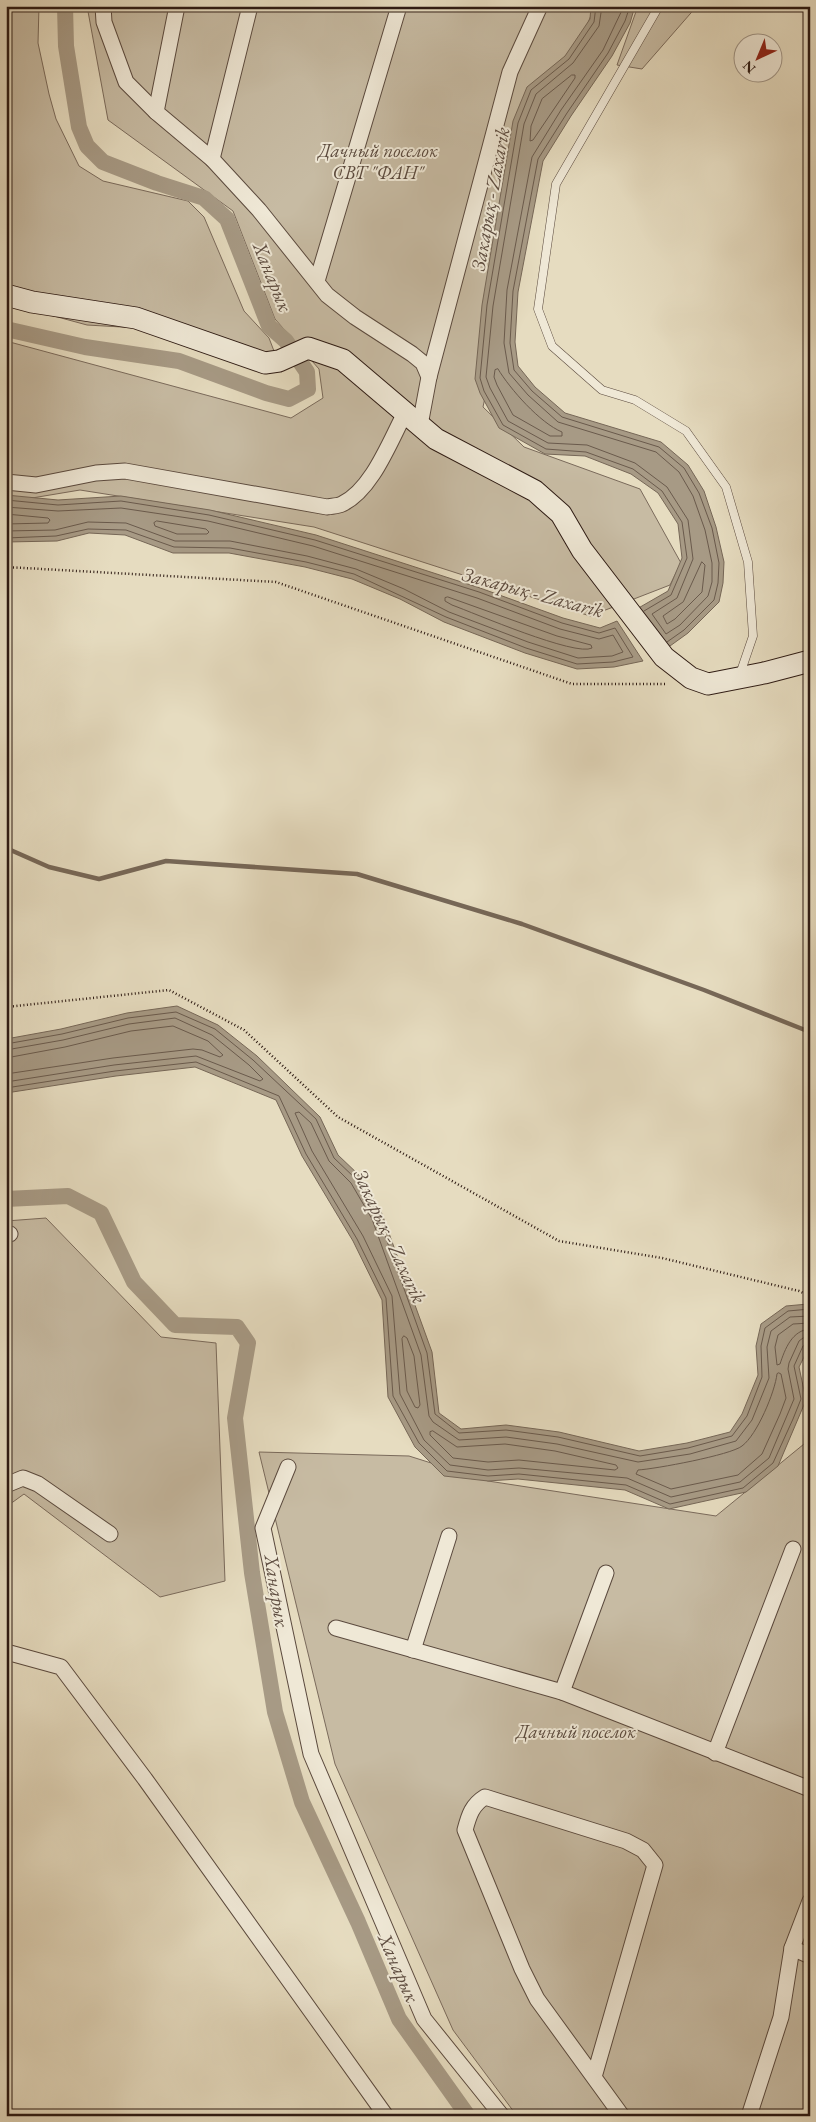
<svg xmlns="http://www.w3.org/2000/svg" width="816" height="2122" font-family="'EB Garamond',serif">
	<style>
		.green { fill: #c7bba3; stroke: #7a6a5b }
		.water { fill: #a79a85; stroke: #766757 }
		.lines { fill: none; stroke-linecap: round; stroke-linejoin: round }
		.shore { stroke: #6a5a4c; stroke-width: 1 }
		.stream { stroke: #766757; stroke-width: 4.5 }
		.canal { stroke: #a79a85; stroke-width: 16 }
		.lane-casing { stroke: #5b4a3e; stroke-width: 9 }
		.street-casing { stroke: #5b4a3e; stroke-width: 17 }
		.secondary-casing { stroke: #2d1a13; stroke-width: 23 }
		.path { stroke: #2d1a13; stroke-width: 2.5; stroke-dasharray: 1 2.5; stroke-linecap: butt }
		.lane { stroke: #efe8d6; stroke-width: 8 }
		.street { stroke: #efe8d6; stroke-width: 15 }
		.secondary { stroke: #efe8d6; stroke-width: 21 }
		.labels { text-anchor: middle; stroke-width: 4; stroke-linejoin: round; paint-order: stroke }
		.park-label { font-size: 19px; font-style: italic; fill: #5b4a3e; stroke: #efe8d6 }
		.water-label { font-size: 20px; font-style: italic; fill: #5e4d41; stroke: #efe8d6 }
	</style>
	<rect width="100%" height="100%" fill="#e6dcc0"/>
	<filter id="stains"><feTurbulence type="fractalNoise" baseFrequency=".004" numOctaves="4"/><feColorMatrix values="0 0 0 0 .2 0 0 0 0 .09 0 0 0 0 .02 0 0 0 .5 -.17"/></filter>
	<radialGradient id="worn" r=".72"><stop offset=".6" stop-color="#630" stop-opacity="0"/><stop offset="1" stop-color="#630" stop-opacity=".3"/></radialGradient>
	<g class="green">
		<polygon points="6,6 39,6 38,43 49,94 56,119 79,166 103,181 188,201 204,217 244,311 269,338 282,372 139,328 87,325 6,303"/>
		<polygon points="87,6 595,6 540,136 483,407 524,447 640,489 681,563 670,585 590,616 314,527 80,490 20,500 6,498 6,341 291,418 323,398 319,369 275,319 233,211 108,120"/>
		<polygon points="638,6 697,6 642,69 617,65"/>
		<polygon points="46,1218 161,1337 216,1343 225,1581 160,1597 24,1494 6,1507 6,1221"/>
		<polygon points="810,1366 810,2116 517,2116 453,2030 335,1764 259,1452 409,1456 488,1481 716,1516 804,1444 807,1368"/>
	</g>
	<g class="water">
		<polygon points="591,6 635,6 630,23 612,56 571,116 543,161 518,292 515,342 518,366 535,387 565,413 661,442 688,465 704,491 716,527 724,562 723,583 719,602 688,633 663,651 635,610 668,591 682,558 678,524 658,493 631,474 585,456 545,454 499,428 480,393 475,379 482,305 513,121 527,87 565,56 590,19"/>
		<polygon points="6,495 58,500 121,496 210,510 316,535 480,588 563,618 600,628 617,621 643,661 614,667 577,669 525,653 444,622 400,599 352,579 305,567 229,553 173,553 125,535 89,533 57,541 6,542"/>
		<polygon points="177,1006 218,1025 257,1056 320,1117 338,1155 360,1176 382,1214 432,1352 439,1413 461,1429 506,1425 559,1432 639,1451 687,1443 730,1432 742,1414 758,1375 756,1346 761,1324 786,1306 808,1304 810,1305 810,1345 799,1367 806,1400 778,1466 746,1492 669,1509 625,1490 518,1479 488,1481 444,1476 415,1447 388,1397 382,1300 353,1241 302,1156 276,1100 195,1067 116,1076 6,1093 6,1039 61,1029 127,1013"/>
	</g>
	<g class="lines">
		<g class="shore">
			<polyline points="596,6 594,22 569,59 531,90 518,123 487,305 480,378 484,391 503,425 546,449 586,452 633,469 662,491 682,522 687,558 671,595 644,611"/>
			<polyline points="602,6 599,26 573,63 536,94 524,124 493,306 486,377 490,388 508,421 548,443 587,445 635,463 667,487 688,520 693,559 677,598 652,614 666,634 680,625 708,596 712,582 712,563 705,530 693,496 679,472 656,452 558,422 528,395 509,373 504,343 507,290 532,157 561,110 603,50 624,6"/>
			<polyline points="630,6 625,21 608,53 567,113 538,159 513,291 510,343 514,370 532,391 562,417 659,447 684,468 699,493 712,528 719,563 718,583 714,600 684,630 667,642"/>
			<polygon points="572,75 575,75 575,78 533,140 530,141 531,126 542,99"/>
			<path d="M498,369C510,389 540,423 562,432V436H550L513,415L497,385L494,377L495,370Z"/>
			<polyline points="6,500 58,505 121,501 209,515 315,540 479,592 562,623 599,633 615,628 633,657 613,662 577,664 526,648 446,617 354,574 306,562 230,548 174,547 126,530 88,529 56,536 6,538"/>
			<polyline points="6,507 58,511 121,508 208,521 313,546 477,598 560,629 599,639 613,635 623,652 612,656 578,658 528,642 449,612 404,589 356,569 307,556 230,541 175,541 126,523 88,522 55,530 6,531"/>
			<polyline points="6,514 48,518 50,520 48,523 6,524"/>
			<polygon points="157,521 206,529 209,532 207,534 177,534 155,526 154,523"/>
			<polygon points="702,562 705,565 702,592 675,619 667,624 663,616 683,602"/>
			<path d="M448,597L557,636L591,645L592,648C576,657 474,613 452,605L445,601V598Z"/>
			<polyline points="6,1044 62,1034 128,1018 176,1012 215,1029 253,1060 316,1119 334,1158 356,1179 378,1216 427,1353 435,1414 459,1433 506,1430 558,1437 640,1456 688,1448 732,1436 747,1416 762,1377 761,1346 765,1328 788,1311 810,1309"/>
			<polyline points="6,1050 63,1040 129,1024 175,1018 212,1035 249,1065 263,1079 260,1081 196,1056 114,1065 6,1082"/>
			<polyline points="6,1058 65,1047 131,1031 173,1026 208,1041 223,1055 220,1057 202,1050 193,1049 113,1058 6,1074"/>
			<polyline points="6,1088 115,1071 196,1062 279,1096 306,1154 357,1239 386,1298 393,1396 419,1443 447,1471 488,1476 519,1474 626,1485 670,1504 743,1488 773,1463 793,1419 801,1399 794,1366 803,1346 810,1343"/>
			<polyline points="810,1316 790,1317 771,1331 767,1347 769,1378 752,1420 736,1441 690,1454 638,1462 557,1444 506,1437 459,1440 433,1422 429,1416 421,1355 372,1219 351,1183 329,1161 311,1123 299,1112 295,1113 312,1151 363,1236 392,1296 400,1394 424,1440 450,1465 488,1470 519,1468 627,1478 671,1497 740,1482 769,1458 794,1399 788,1369 789,1363 799,1341 803,1338 810,1336"/>
			<path d="M810,1323L793,1324L778,1335L775,1347L777,1365L780,1364C785,1349 792,1330 810,1329"/>
			<polygon points="404,1336 407,1338 414,1356 420,1405 418,1408 415,1407 407,1391 402,1339"/>
			<path d="M779,1373L781,1374L786,1398L780,1414L762,1454L738,1475L671,1489L636,1474L638,1470C655,1469 731,1455 742,1446C757,1435 775,1392 777,1374Z"/>
			<polygon points="433,1431 457,1447 505,1444 555,1451 616,1465 618,1468 615,1470 519,1460 488,1462 453,1458 430,1435 430,1432"/>
		</g>
		<polyline class="stream" points="6,848 49,867 99,879 166,861 357,874 522,924 704,990 810,1032"/>
		<g class="canal">
			<polyline points="6,329 85,347 179,361 266,393 289,399 308,389 307,372 286,341 269,326 227,219 204,198 157,183 103,162 87,146 79,127 66,46 65,6"/>
			<polyline points="6,1199 68,1196 101,1213 134,1282 175,1325 237,1327 248,1343 235,1418 252,1573 275,1712 302,1802 358,1922 399,2019 468,2116"/>
		</g>
		<g class="lane-casing">
			<polyline id="lane" points="659,6 556,184 538,309 552,346 602,390 635,400 686,431 726,487 748,562 753,636 740,674"/>
		</g>
		<g class="street-casing">
			<g id="street">
				<polyline points="103,6 104,22 126,82 156,112"/>
				<polyline points="177,6 156,112 212,159 259,210 327,295 355,317 412,354 423,363 429,377 420,425"/>
				<polyline points="212,159 250,6"/>
				<polyline points="317,281 399,6"/>
				<polyline points="429,377 510,72 540,6"/>
				<path d="M6,482L36,485L96,473L125,471L327,507C332,506 338,506 342,504C372,490 390,441 405,413"/>
				<polyline points="6,1235 10,1234"/>
				<polyline points="288,1467 263,1528 311,1754 424,2019 502,2116"/>
				<polyline points="6,1485 23,1478 38,1484 110,1534"/>
				<polyline points="336,1628 562,1692 810,1789"/>
				<polyline points="413,1650 449,1536"/>
				<polyline points="6,1654 10,1653 61,1667 145,1779 386,2116"/>
				<polyline points="562,1692 606,1573"/>
				<polyline points="715,1753 793,1549"/>
				<polyline points="792,1948 810,1956"/>
				<path d="M594,2077L655,1865L643,1850L626,1841L485,1797C472,1805 469,1815 465,1830L522,1969L537,1999L622,2116"/>
				<polyline points="749,2116 781,2017 792,1948 810,1901"/>
			</g>
		</g>
		<g class="secondary-casing">
			<polyline id="secondary" points="6,295 32,302 136,318 265,363 279,361 308,348 343,360 436,439 535,491 561,514 582,550 664,657 691,678 708,684 764,673 810,661"/>
		</g>
		<g class="path">
			<polyline points="6,567 276,582 572,684 667,684"/>
			<polyline points="6,1007 169,990 244,1030 338,1117 559,1241 662,1258 799,1291 810,1296"/>
		</g>
		<use href="#lane" class="lane"/>
		<use href="#street" class="street"/>
		<use href="#secondary" class="secondary"/>
	</g>
	<g class="labels">
		<g class="park-label">
			<text x="378" y="157">Дачный поселок<tspan x="378" dy="22">СВТ "ФАН"</tspan></text>
			<text x="576" y="1738">Дачный поселок</text>
		</g>
		<g class="water-label">
			<text transform="translate(490 199) rotate(-80)" y="7">Закарық - Zaxarik</text>
			<text transform="translate(273 277) rotate(68)" y="7">Ханарык</text>
			<text transform="translate(533 592) rotate(15)" y="7">Закарық - Zaxarik</text>
			<text transform="translate(390 1236) rotate(65)" y="7">Закарық - Zaxarik</text>
			<text transform="translate(277 1591) rotate(81)" y="7">Ханарык</text>
			<text transform="translate(399 1968) rotate(66)" y="7">Ханарык</text>
		</g>
	</g>
	<rect width="816" height="2122" fill="none" stroke="#e6dcc0" stroke-width="25"/>
	<rect x="8" y="8" width="801" height="2107" fill="none" stroke="#2d1a13" stroke-width="2.5"/>
	<rect x="12" y="12" width="791" height="2097" fill="none" stroke="#2d1a13"/>
	<g transform="translate(758 58) rotate(224)"><circle r="24" fill="#efe8d6" stroke="#a19688"/>
	<path d="M0-4L9 19L0 12L-9 19Z" fill="#8f2418"/>
	<text y="-8" font-size="14" font-weight="bold" text-anchor="middle" fill="#2d1a13">N</text>
	</g>
	<rect width="100%" height="100%" filter="url(#stains)"/>
	<rect width="100%" height="100%" fill="url(#worn)"/>
</svg>
